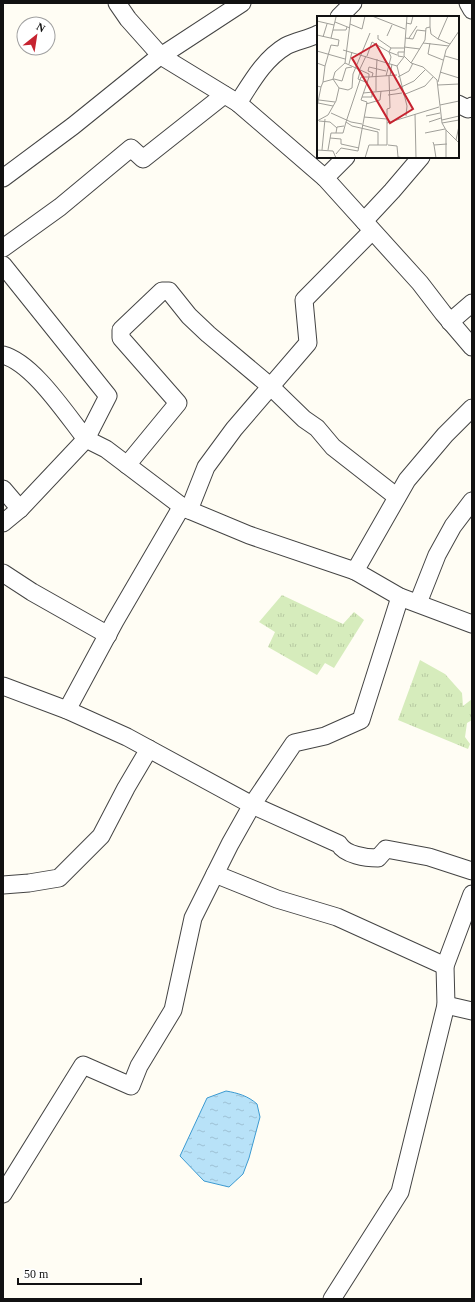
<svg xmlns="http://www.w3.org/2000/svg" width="475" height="1302" font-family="'Times New Roman',serif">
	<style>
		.park { fill: url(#park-tufts) }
		.water { fill: url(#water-ripples); stroke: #3c9ad1 }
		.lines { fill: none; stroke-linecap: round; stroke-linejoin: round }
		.minor-casing { stroke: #444; stroke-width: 19 }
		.minor { stroke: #fff; stroke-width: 17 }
		.inset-road { fill: none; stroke: #a09f99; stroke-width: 1 }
		.view { fill: #c62330; fill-opacity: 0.15; stroke: #c62330; stroke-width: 2 }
		.inset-edge { fill: none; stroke: #111; stroke-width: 2 }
	</style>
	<defs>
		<pattern id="park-tufts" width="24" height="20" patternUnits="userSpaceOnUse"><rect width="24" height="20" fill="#d6ecbc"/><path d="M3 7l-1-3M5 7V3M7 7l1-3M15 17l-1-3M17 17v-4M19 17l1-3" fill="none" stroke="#b7c9a1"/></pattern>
		<pattern id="water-ripples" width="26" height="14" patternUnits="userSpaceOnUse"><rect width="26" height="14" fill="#b8e2f8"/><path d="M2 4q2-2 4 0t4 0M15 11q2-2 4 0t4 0" fill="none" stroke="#9dc1d4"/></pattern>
	</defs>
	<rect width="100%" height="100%" fill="#fffdf4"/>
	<g class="park">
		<polygon points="282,595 343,624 354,612 364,620 334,668 325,663 317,675 268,647 275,632 259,622"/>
		<polygon points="420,660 445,674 462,693 463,706 472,699 472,720 467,723 465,737 470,744 468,749 398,720"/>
	</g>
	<path class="water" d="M226,1091C238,1093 248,1096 257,1104L260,1117L249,1158L243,1174L229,1187L204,1181L180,1156L207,1098Z"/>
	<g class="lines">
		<g class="minor-casing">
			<g id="minor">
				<polyline points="117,3 128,19 161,56 238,103 325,178 420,283 443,313 472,347"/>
				<polyline points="468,3 472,10"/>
				<polyline points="339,17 353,3"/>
				<polyline points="161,56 242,3"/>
				<path d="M238,103C251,83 264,59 286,46C296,41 308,39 318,34"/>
				<polyline points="458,104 468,109 472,106"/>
				<polyline points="3,178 73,126 161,55"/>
				<polyline points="325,178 346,157"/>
				<polyline points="364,221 392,191 421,157"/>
				<polyline points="3,248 60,207 131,148 143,159 224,95"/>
				<path d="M3,265L108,396L86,439C66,414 33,363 3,355"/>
				<polyline points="450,322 472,303"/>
				<polyline points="127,465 178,403 121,338 121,330 162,291 169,291 189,316 208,334 270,386 304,419 317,428 333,447 397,497"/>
				<polyline points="3,489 20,509"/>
				<polyline points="189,510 206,467 234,429 308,343 304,300 372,231"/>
				<polyline points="3,523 20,509 86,439 106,449 184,508 249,535 355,571 400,597 472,624"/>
				<polyline points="355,571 407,480 445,435 472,408"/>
				<polyline points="3,573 32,592 108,635"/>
				<polyline points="418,603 437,555 453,526 472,501"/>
				<path d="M3,686L67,710L127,737L252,805L339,844C345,855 366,858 378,858L386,849L429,857L472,871"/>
				<polyline points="67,710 115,621 182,506"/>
				<polyline points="215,874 277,899 337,917 445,966"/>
				<polyline points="3,885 29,883 59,878 101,836 126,788 149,749"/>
				<polyline points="446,1005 472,1011"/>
				<polyline points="3,1194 83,1065 131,1086 139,1066 173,1010 193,918 230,844 252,805 294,743 325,736 361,720 400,597"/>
				<polyline points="332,1299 400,1192 446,1005 445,966 472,894"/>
			</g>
		</g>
		<use href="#minor" class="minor"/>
	</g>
	<g transform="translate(317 16)">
		<rect width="142" height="142" fill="#fffdf4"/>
		<path class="inset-road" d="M55,0L88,13M90,0L87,40L94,47L106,51L120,64L125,107L129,114L142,127M131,0L121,23L133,28M0,5L17,9M18,6L33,12M89,7L94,8L96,0M33,8L45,13L48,0M113,11L114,18L121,23M16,14H29L30,11M0,19L22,24L21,30L14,29L8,50M61,19V23L74,32L72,36L80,39M70,20L75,9M6,21L10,8M14,22L19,1M88,22L96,23L100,14L109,15M92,22L100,10M106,27L132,30M113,27L111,38L126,44M87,31L103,33M74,32H87M26,34L80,50L87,41M0,35L28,43M50,40L55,26L72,36L74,41L69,60M128,40L142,44M87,41L81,40V36H87M0,47L8,50L6,66M28,47L52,58V61M94,47L108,24L109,12L113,11V0M32,48L35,36M80,50L90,90L89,100M42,55L49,40M43,56L41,63L51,67M123,56L142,62M73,60L75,48M52,61H44L29,106L35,110L61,116V129M55,61L56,57L51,55L52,51L69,55M81,61L92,55L96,47M59,62L60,43M59,62V75M121,66L129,34L142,15M121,69L142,68M0,70L4,71L6,66L17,63L25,65L29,52L35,51M22,72L31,74L35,72L36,58L53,17M46,77L78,74L97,65L108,54M71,79L85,77M86,79L108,70L116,61M45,81H55V76M2,84L18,86M1,87L16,90M49,88L63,84L64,75M123,89L142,85M0,91L4,71M14,97L34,106L45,108M98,98L99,142M109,100L123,97M47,101L70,103M125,104L142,100M0,105L11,99L19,85L22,72L16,63L18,56L28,47L34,0M2,105L13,106L20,112M112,106L124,102M70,107V93L73,92L72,60M125,107L142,104M45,109L63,114M27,110L20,111L19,117H26L29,106M129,114V142M108,117L128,113M13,122L24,123V128L42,132M139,124L142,110M116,126L117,129L130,128M71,129L80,130L81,141L87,142M117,129L119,142M0,134L16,135L19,142M5,134L8,103M11,134L14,117H19M19,138L24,132L41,135L50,86L44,84L52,61L80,59M48,142L52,129H70V107L122,91"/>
		<path class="view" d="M59,28L96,93L73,107L35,42Z"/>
		<rect width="142" height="142" class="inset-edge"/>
	</g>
	<rect width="475" height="1302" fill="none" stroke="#111111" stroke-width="8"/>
	<g transform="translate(36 36) rotate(30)"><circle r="19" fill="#ffffff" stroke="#a0a0a0"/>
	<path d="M0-3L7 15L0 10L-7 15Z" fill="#c62330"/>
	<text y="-6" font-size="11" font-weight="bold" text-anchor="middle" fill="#111111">N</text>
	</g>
	<path d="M18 1278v6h123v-6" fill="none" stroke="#111111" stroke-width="2"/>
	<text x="24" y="1278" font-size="12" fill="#111111" stroke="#ffffff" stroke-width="3" paint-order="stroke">50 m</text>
</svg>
